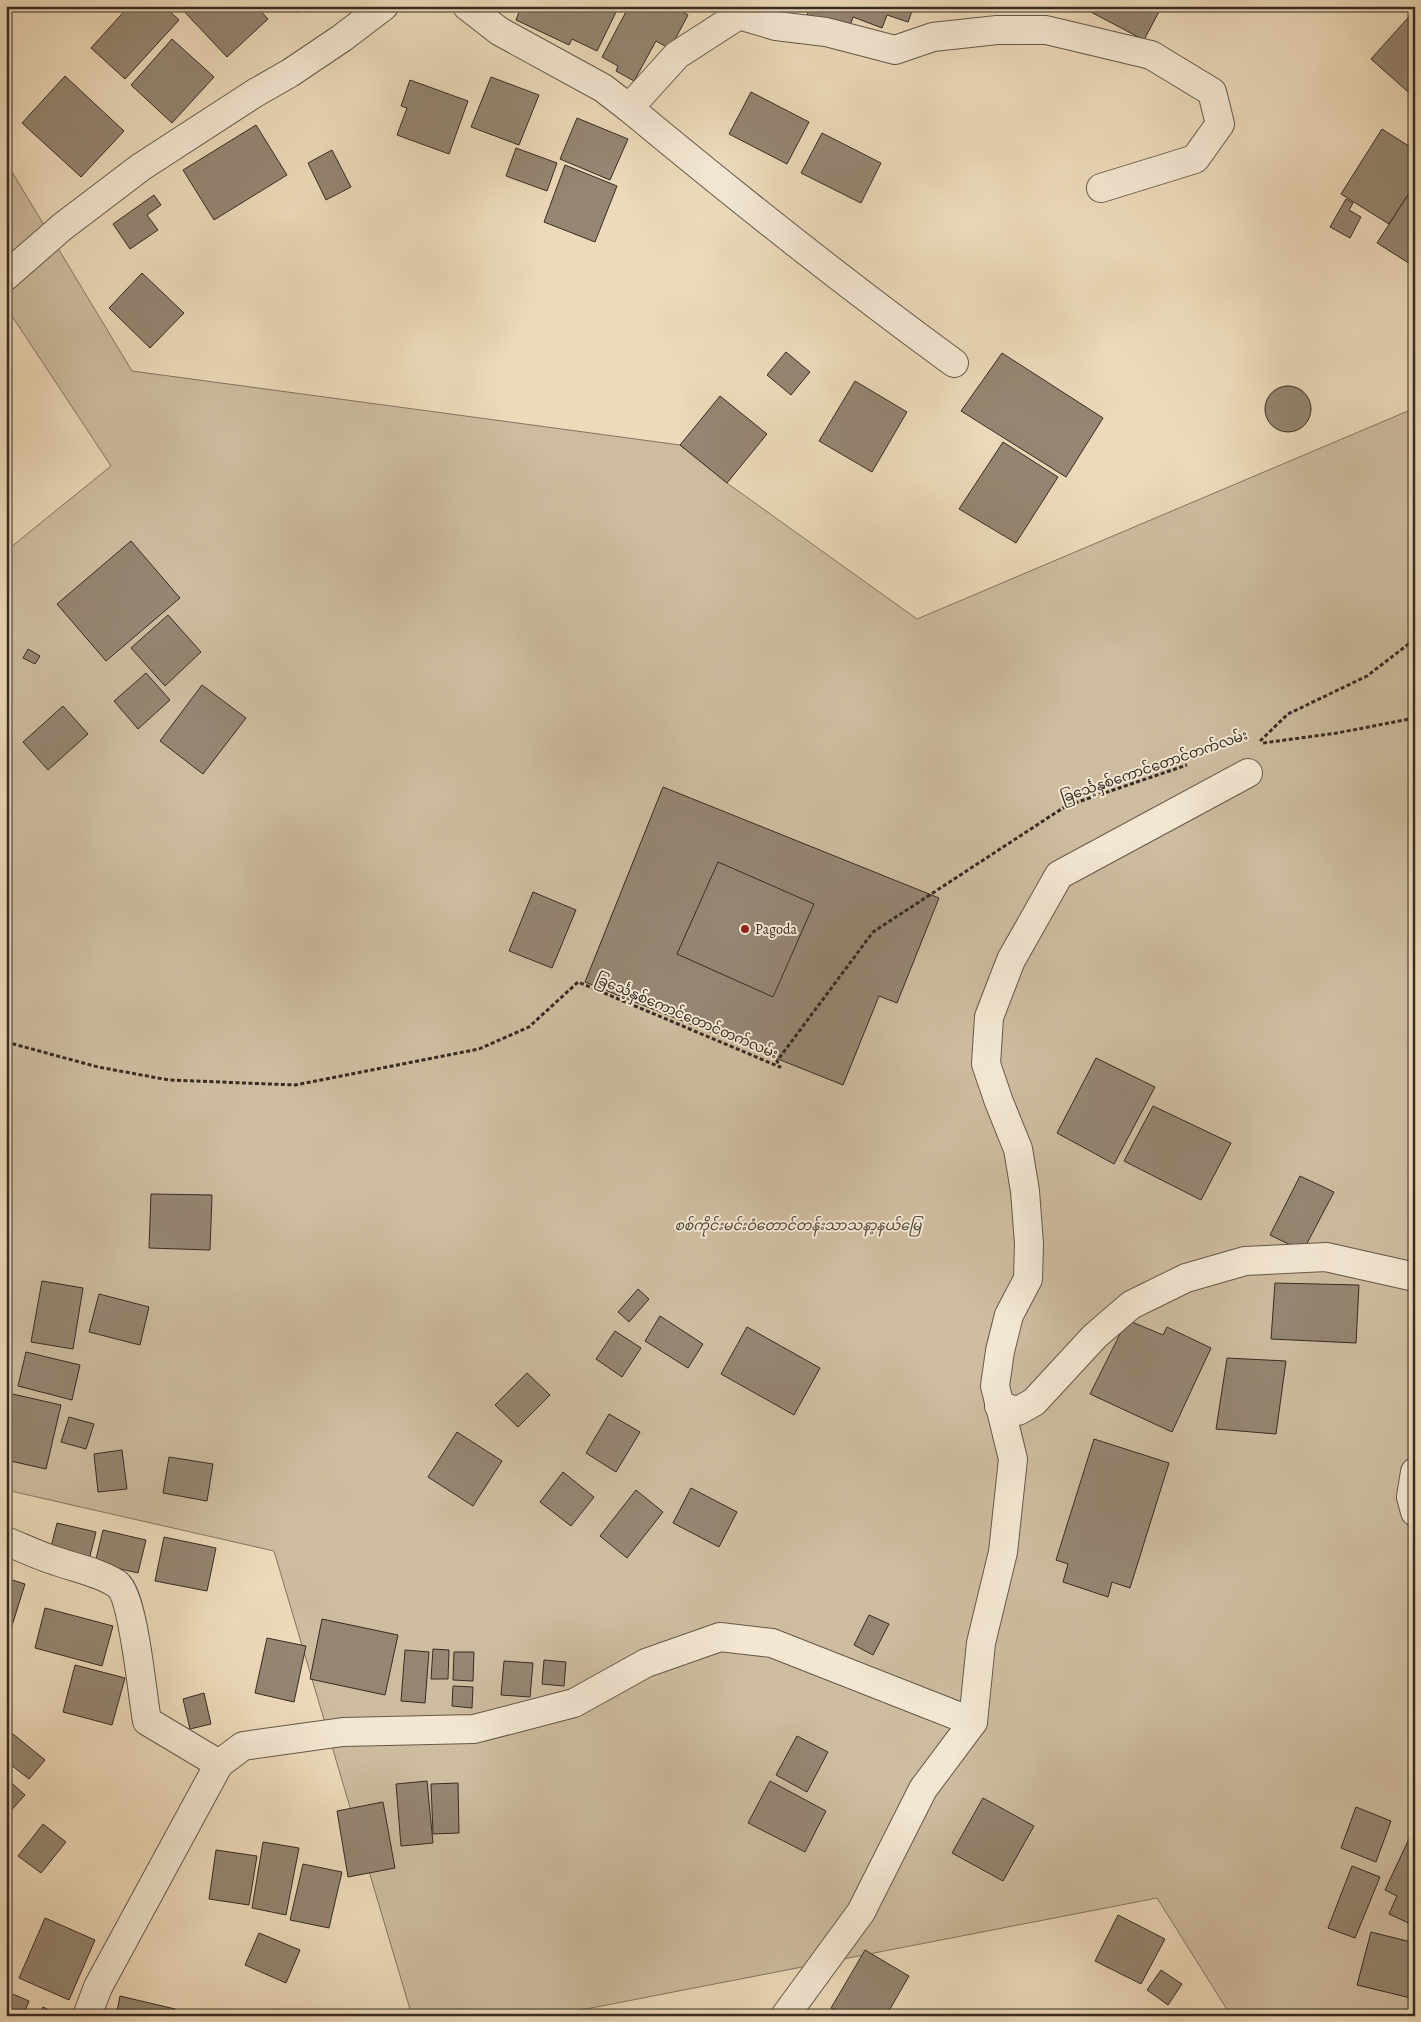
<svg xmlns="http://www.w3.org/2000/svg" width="1421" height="2022" font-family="Alegreya,'Noto Sans Myanmar',serif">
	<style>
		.green { fill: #cebca0; stroke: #827462 }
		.building { fill: #958672; stroke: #362c23 }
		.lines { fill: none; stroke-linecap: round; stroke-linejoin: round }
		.minor-casing { stroke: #645849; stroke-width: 30 }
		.path { stroke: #362c23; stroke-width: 3; stroke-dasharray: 4 2.5; stroke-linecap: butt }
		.minor { stroke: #f3e7d2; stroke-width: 28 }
		.poi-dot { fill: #8f2418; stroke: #f3e7d2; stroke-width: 2 }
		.labels { text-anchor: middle; stroke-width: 4; stroke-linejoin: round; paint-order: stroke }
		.street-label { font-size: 14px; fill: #362c23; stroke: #f3e7d2 }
		.poi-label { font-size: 14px; fill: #362c23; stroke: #f3e7d2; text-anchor: start }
		.park-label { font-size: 14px; font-style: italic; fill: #54493c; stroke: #f3e7d2 }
	</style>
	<rect width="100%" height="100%" fill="#eddaba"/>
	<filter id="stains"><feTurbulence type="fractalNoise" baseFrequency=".004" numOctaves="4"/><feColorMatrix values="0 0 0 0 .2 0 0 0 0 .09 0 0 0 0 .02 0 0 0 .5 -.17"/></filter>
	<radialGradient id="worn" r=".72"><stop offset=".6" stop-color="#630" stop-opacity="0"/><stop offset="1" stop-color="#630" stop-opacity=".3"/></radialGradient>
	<polygon class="green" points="6,162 132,371 680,445 727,483 917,619 1415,408 1415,2016 1231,2016 1157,1898 550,2016 412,2016 274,1551 6,1490 6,551 111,466 6,307"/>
	<g class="building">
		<polygon points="129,6 164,6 179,20 125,79 91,48"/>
		<polygon points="179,6 256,6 268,19 227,57"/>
		<polygon points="290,6 303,6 296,13"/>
		<polygon points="619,6 597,51 572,39 569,45 516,20 519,12 509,7"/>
		<polygon points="629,6 680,6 678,9 688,15 670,49 656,41 634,81 616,71 618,66 602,57"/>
		<polygon points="810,6 914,6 908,22 887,15 882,28 853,17 848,31 807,15"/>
		<polygon points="1089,6 1162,6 1144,40 1087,10"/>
		<polygon points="1415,10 1415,98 1371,59"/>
		<polygon points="172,39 214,77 172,123 131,85"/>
		<polygon points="65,76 124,131 81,177 22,123"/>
		<polygon points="491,77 539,95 519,145 471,127"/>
		<polygon points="410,80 468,101 449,154 397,135 407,108 401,106"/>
		<polygon points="751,92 809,122 787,164 729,134"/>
		<polygon points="577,118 628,139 610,180 560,159"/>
		<polygon points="256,125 287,175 214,220 183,170"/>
		<polygon points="1382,129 1415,150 1415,184 1389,224 1341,194"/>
		<polygon points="822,133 881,163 861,203 801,173"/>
		<polygon points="516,148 557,163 547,191 506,176"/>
		<polygon points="332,150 351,187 326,200 308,163"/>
		<polygon points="565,165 617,186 595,242 544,222"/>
		<polygon points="1415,184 1415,267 1377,243"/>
		<polygon points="154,195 161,205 147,215 158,230 130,249 113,224"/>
		<polygon points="1346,199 1353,203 1349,210 1361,217 1350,238 1330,227"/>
		<polygon points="142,273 184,313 150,348 109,308"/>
		<polygon points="786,352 810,372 791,395 767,375"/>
		<polygon points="1002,353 1103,418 1066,477 961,411"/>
		<polygon points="855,381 907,412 872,472 819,441"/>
		<circle cx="1288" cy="409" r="23"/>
		<polygon points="720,396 767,434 727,483 680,445"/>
		<polygon points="1003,442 1058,477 1016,543 959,509"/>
		<polygon points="131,541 180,598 106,661 57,604"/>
		<polygon points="168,615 201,652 165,686 131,648"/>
		<polygon points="6,645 12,650 6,656"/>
		<polygon points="28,649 40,656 35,664 23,658"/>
		<polygon points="146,673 170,700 138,729 114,701"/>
		<polygon points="202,685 246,718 203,774 160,741"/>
		<polygon points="63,706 88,734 48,770 23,742"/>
		<polygon points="663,787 939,898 897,1003 879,996 843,1085 585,982"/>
		<polygon points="718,862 814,904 773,997 677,954"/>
		<polygon points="533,892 576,910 552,968 509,951"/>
		<polygon points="1096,1058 1155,1087 1114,1164 1057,1133"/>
		<polygon points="1153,1106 1231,1143 1201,1200 1124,1161"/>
		<polygon points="1300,1176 1334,1192 1303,1251 1270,1235"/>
		<polygon points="151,1194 212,1195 210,1250 149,1248"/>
		<polygon points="42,1281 83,1288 73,1349 31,1342"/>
		<polygon points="1275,1283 1359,1285 1356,1343 1271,1339"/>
		<polygon points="638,1289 649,1299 629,1322 618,1312"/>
		<polygon points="99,1294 149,1307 140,1345 89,1332"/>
		<polygon points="660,1316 703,1344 688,1368 645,1341"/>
		<polygon points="1127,1320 1163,1335 1167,1327 1211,1348 1172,1432 1090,1394"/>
		<polygon points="747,1327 820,1368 794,1415 721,1374"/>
		<polygon points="615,1331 641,1348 622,1377 596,1359"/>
		<polygon points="26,1352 80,1365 72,1400 18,1386"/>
		<polygon points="1227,1358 1286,1361 1276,1434 1216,1429"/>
		<polygon points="527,1373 550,1395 518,1427 495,1405"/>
		<polygon points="8,1393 61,1405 46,1469 6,1460 6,1401"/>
		<polygon points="609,1414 640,1432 616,1472 586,1453"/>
		<polygon points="69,1417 94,1424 86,1449 61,1442"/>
		<polygon points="457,1432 502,1461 473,1506 428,1477"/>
		<polygon points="1094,1439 1169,1463 1130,1588 1112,1582 1108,1597 1063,1582 1068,1564 1056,1560"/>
		<polygon points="122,1450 127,1489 98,1492 94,1454"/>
		<polygon points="169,1457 213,1464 207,1501 163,1493"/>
		<polygon points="563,1472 594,1497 571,1526 540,1502"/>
		<polygon points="691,1488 737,1512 719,1547 673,1523"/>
		<polygon points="636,1490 663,1512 627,1558 600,1536"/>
		<polygon points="57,1523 96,1532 86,1572 47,1563"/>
		<polygon points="103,1530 146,1540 138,1573 95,1563"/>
		<polygon points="164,1537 216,1548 207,1591 155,1581"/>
		<polygon points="6,1578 25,1584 11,1629 6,1627"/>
		<polygon points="45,1608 113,1626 102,1666 35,1648"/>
		<polygon points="869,1615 889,1624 873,1655 854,1645"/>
		<polygon points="322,1619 398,1635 385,1695 310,1679"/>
		<polygon points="267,1638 306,1646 294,1702 255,1693"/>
		<polygon points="433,1649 449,1650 448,1679 431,1679"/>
		<polygon points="405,1650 429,1652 425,1703 401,1701"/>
		<polygon points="454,1652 474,1652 473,1681 453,1680"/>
		<polygon points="544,1660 566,1662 564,1686 542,1684"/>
		<polygon points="504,1661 533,1663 530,1697 501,1695"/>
		<polygon points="75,1665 125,1678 112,1725 63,1712"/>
		<polygon points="453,1686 473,1687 472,1708 452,1706"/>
		<polygon points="204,1693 211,1724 190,1729 183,1699"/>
		<polygon points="13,1734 45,1760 29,1779 6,1761 6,1743"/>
		<polygon points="797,1736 828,1752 807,1792 776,1775"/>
		<polygon points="6,1778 25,1795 6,1816"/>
		<polygon points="427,1781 433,1843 401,1846 396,1784"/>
		<polygon points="770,1781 826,1811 805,1852 748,1823"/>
		<polygon points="458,1783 459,1833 433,1834 431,1784"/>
		<polygon points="983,1798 1034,1826 1003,1881 952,1853"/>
		<polygon points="383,1802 395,1868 348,1877 337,1811"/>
		<polygon points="1356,1807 1391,1821 1376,1862 1341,1848"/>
		<polygon points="43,1824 66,1842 41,1873 18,1856"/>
		<polygon points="1415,1826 1415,1926 1389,1914 1397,1896 1385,1890"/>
		<polygon points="263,1842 299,1848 286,1915 252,1908"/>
		<polygon points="216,1850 257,1856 249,1905 209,1899"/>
		<polygon points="303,1864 342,1872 329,1928 290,1920"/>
		<polygon points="1352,1866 1380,1877 1355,1938 1328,1928"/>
		<polygon points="1118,1915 1165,1939 1141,1984 1095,1961"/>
		<polygon points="45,1918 95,1940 69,2000 19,1978"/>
		<polygon points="1371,1932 1415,1943 1415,1999 1357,1985"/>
		<polygon points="259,1933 300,1950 286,1983 245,1965"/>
		<polygon points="865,1950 909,1976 886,2016 845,2016 831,2008"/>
		<polygon points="1161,1970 1182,1984 1168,2005 1147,1990"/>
		<polygon points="6,1991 29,2001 23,2016 6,2016"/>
		<polygon points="120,1996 175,2009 173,2016 116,2016"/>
		<polygon points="43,2007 60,2016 39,2016"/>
	</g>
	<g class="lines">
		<g class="minor-casing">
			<g id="minor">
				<polyline points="467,6 499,31 603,88 629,108 677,55 739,15 776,26 826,32 895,50 933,37 997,30 1046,30 1151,55 1212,92 1220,124 1195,159 1101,188"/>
				<path d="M629,108C735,196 843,282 954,363"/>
				<polyline points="6,276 62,227 141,167 255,93 290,73 342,38 384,6"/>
				<polyline points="999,1406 1018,1411 1034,1402 1095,1336 1131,1305 1186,1278 1245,1261 1326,1257 1415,1277"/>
				<polyline points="1415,1472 1411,1497 1415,1512"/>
				<path d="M6,1541C23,1548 39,1556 56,1561C75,1568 99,1572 117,1584C134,1597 142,1695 147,1721L219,1764"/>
				<polyline points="87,2016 98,1987 219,1764 243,1746 343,1732 474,1729 574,1703 646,1663 720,1637 772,1643 973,1722"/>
				<polyline points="785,2016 861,1912 923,1789 973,1722 981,1643 1003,1552 1013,1459 995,1386 1000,1351 1009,1315 1028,1279 1029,1244 1025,1191 1018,1149 999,1102 986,1064 989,1017 1011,960 1059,875 1248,773"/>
			</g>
		</g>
		<g class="path">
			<polyline points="1260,741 1288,714 1367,676 1415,639"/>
			<polyline points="1263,743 1337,733 1415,718"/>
			<polyline points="6,1042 98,1067 169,1080 295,1085 479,1049 529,1027 578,982 780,1067 777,1061 873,932 1066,806 1187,765"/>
		</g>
		<use href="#minor" class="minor"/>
	</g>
	<circle class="poi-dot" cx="745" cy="929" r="5"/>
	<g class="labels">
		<g class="street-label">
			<text transform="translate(1154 766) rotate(-19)" y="5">ခြင်္သေ့နှစ်ကောင်တောင်တက်လမ်း</text>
			<text transform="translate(687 1016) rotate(23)" y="5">ခြင်္သေ့နှစ်ကောင်တောင်တက်လမ်း</text>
		</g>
		<g class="poi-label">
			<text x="755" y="934">Pagoda</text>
		</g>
		<g class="park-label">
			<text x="798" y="1230">စစ်ကိုင်းမင်းဝံတောင်တန်းသာသနာ့နယ်မြေ</text>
		</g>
	</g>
	<rect width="1421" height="2022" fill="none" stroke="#eddaba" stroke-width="25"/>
	<rect x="8" y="8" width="1406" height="2007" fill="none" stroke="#362c23" stroke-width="2.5"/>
	<rect x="12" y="12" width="1396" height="1997" fill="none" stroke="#362c23"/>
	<rect width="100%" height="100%" filter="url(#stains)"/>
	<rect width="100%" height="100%" fill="url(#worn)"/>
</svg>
